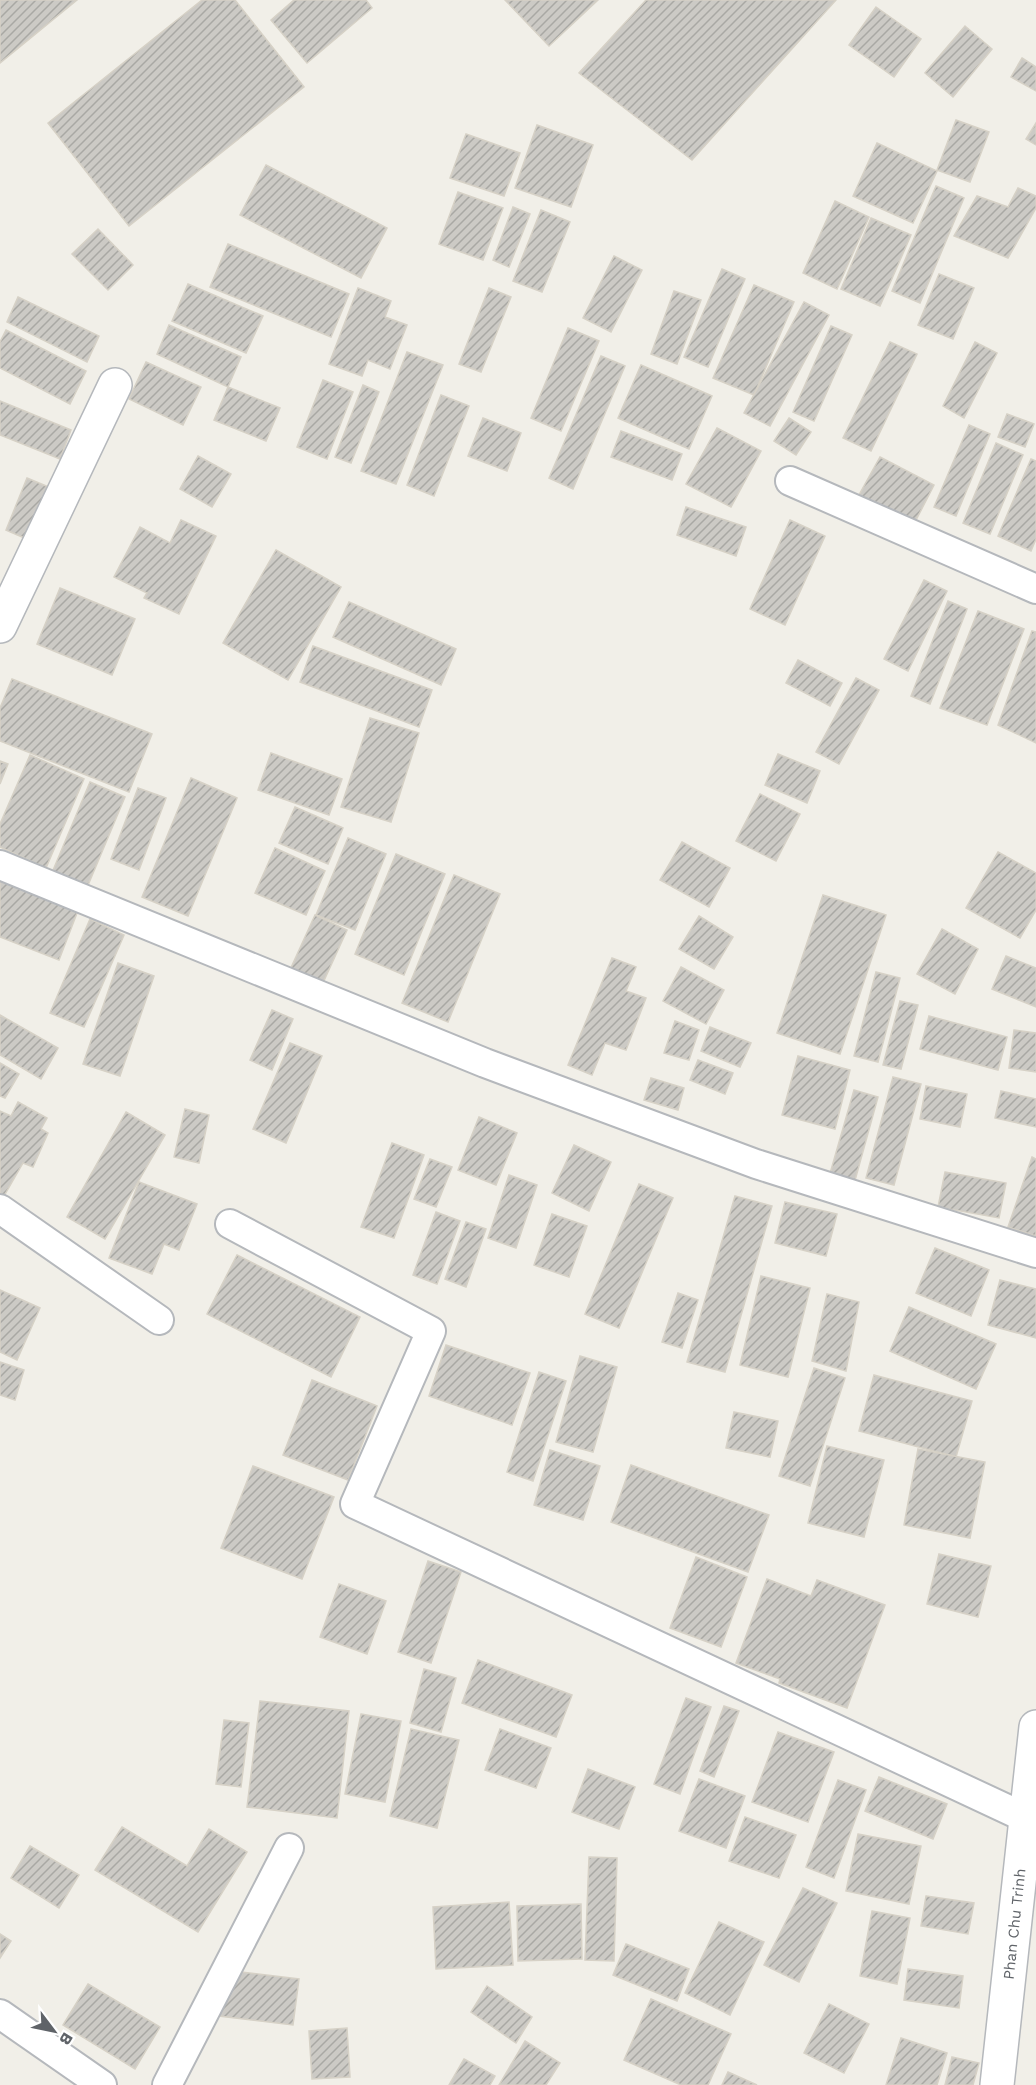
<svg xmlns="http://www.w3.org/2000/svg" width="1036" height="2085" font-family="'Work Sans',sans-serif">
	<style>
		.building { fill: url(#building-hatch); stroke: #d6d1c6; stroke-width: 1.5 }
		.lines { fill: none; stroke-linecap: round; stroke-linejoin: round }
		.service-casing { stroke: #b5b8bc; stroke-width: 32 }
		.minor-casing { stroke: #b5b8bc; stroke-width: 36 }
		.tertiary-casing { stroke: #b5b8bc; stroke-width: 36 }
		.service { stroke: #fff; stroke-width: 28 }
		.minor { stroke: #fff; stroke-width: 33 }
		.tertiary { stroke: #fff; stroke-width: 33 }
		.labels { text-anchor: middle; stroke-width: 5; stroke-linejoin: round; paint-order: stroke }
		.street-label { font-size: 15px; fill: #5f6368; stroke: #fff }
	</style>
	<defs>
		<pattern id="building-hatch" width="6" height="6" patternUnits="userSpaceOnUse" patternTransform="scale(1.5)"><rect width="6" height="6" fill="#cccac5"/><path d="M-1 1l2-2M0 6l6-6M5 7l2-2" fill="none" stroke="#a9a8a4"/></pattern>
	</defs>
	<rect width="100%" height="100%" fill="#f1efe8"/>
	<g class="building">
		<polygon points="0,0 77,0 0,63"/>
		<polygon points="202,0 235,0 304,87 129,226 48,123"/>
		<polygon points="294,0 366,0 372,8 307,63 271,20"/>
		<polygon points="505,0 598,0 549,46"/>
		<polygon points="646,0 836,0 692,160 579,73"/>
		<polygon points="876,7 921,39 894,77 849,45"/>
		<polygon points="965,26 992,49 953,97 925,73"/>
		<polygon points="1022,58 1036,67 1036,91 1011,77"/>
		<polygon points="956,120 989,132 970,182 937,170"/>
		<polygon points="1036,123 1036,145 1026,139"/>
		<polygon points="537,125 593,145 571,207 515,188"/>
		<polygon points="466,134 520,153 504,196 450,178"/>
		<polygon points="877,143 937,171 913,223 853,196"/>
		<polygon points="266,165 387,228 361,278 240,215"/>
		<polygon points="936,186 964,198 920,303 892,291"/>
		<polygon points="1018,188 1036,196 1036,208 1008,258 954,236 977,196 1008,207"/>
		<polygon points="458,192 503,208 483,260 439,244"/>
		<polygon points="835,201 869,217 837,289 803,273"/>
		<polygon points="513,207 530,214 509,267 493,260"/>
		<polygon points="541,210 570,222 542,292 513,281"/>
		<polygon points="871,218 911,235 880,306 841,289"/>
		<polygon points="98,229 133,265 108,290 72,254"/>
		<polygon points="228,244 349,294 331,337 210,287"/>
		<polygon points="614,256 642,270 611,332 583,318"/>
		<polygon points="722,269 745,279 708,367 684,357"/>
		<polygon points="939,274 974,288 953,339 918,325"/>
		<polygon points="188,284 263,316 246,353 172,321"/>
		<polygon points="754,285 794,302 754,395 713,378"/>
		<polygon points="358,288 391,301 385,317 407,325 390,369 368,360 362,376 329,364"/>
		<polygon points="489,288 511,297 481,372 459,364"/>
		<polygon points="674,291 701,300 677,364 651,354"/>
		<polygon points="18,297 99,336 87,362 7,322"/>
		<polygon points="804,302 829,315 770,426 744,413"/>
		<polygon points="169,325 241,357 228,387 157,354"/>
		<polygon points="831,326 852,335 814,421 793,412"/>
		<polygon points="568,328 599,341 561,431 531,418"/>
		<polygon points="6,330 86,371 70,404 0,368 0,342"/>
		<polygon points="890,342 917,354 871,451 843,438"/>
		<polygon points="975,342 997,353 964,418 943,406"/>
		<polygon points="407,352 443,365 396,484 361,471"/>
		<polygon points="601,356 625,366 573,489 549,478"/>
		<polygon points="146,362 201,387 183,425 129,399"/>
		<polygon points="641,365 712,396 689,449 618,418"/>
		<polygon points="323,380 353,392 327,459 297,447"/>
		<polygon points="363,385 379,392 351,463 335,457"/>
		<polygon points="228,387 280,408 266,441 214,420"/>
		<polygon points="441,395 469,406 434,496 407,485"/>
		<polygon points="0,401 71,430 60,459 0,435"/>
		<polygon points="1007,414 1034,424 1025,447 998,437"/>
		<polygon points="483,418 521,433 507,471 468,456"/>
		<polygon points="789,418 811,432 796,455 774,441"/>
		<polygon points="969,425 990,434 956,516 934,507"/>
		<polygon points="717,428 761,451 731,507 686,484"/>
		<polygon points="621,431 682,454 672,480 611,457"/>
		<polygon points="996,443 1023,455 990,534 963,523"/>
		<polygon points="198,456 231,474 212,507 180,489"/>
		<polygon points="880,457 934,485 914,524 859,495"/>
		<polygon points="1031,459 1036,461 1036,539 1031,551 998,536"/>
		<polygon points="27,478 51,488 29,540 6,530"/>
		<polygon points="686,507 746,527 736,556 677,535"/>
		<polygon points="181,520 216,536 179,614 144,598 147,593 114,577 140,527 170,543"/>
		<polygon points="790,520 825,536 785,625 750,609"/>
		<polygon points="276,550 341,587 288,680 223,643"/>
		<polygon points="924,580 947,591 908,671 884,659"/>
		<polygon points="60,588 135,619 112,675 37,644"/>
		<polygon points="948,601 967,609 930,704 911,696"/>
		<polygon points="349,602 456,649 441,685 333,637"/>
		<polygon points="978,611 1024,629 987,725 940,708"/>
		<polygon points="1032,631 1036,632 1036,743 998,725"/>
		<polygon points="313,646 432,690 419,727 300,682"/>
		<polygon points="798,660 842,683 830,706 786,683"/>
		<polygon points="856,678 879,690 839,764 816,752"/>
		<polygon points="12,679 152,734 129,792 0,741 0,708"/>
		<polygon points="370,718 419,733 391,822 341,807"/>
		<polygon points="271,753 342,779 329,815 258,790"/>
		<polygon points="778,754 820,771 807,803 765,785"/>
		<polygon points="30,755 84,779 46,868 0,847 0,824"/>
		<polygon points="0,761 8,764 0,784"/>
		<polygon points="191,778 237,798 188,916 142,897"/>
		<polygon points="90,782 125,797 86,890 51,875"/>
		<polygon points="138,788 166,798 139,870 111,859"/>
		<polygon points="760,794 800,814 776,861 736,841"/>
		<polygon points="295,807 343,828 328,864 279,843"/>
		<polygon points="348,838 386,854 355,930 316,915"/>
		<polygon points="682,842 730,868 709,907 660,880"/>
		<polygon points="275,848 325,871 306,915 255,893"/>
		<polygon points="998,852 1036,873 1036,910 1020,938 966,908"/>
		<polygon points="396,854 445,874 404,975 355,954"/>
		<polygon points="454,875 500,894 448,1022 402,1003"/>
		<polygon points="0,877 79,908 59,960 0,937"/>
		<polygon points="823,895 886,915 840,1054 777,1033"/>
		<polygon points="315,915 347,930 322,985 290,970"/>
		<polygon points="699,916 733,937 714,969 679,949"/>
		<polygon points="90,919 124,935 84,1027 50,1013"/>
		<polygon points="942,929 978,949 955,994 917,974"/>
		<polygon points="1006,956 1036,968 1036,1007 992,989"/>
		<polygon points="612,958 636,967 626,991 646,998 626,1050 605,1043 592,1075 568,1065"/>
		<polygon points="118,963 154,976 120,1076 83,1064"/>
		<polygon points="681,967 724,990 706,1024 663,1001"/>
		<polygon points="876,972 900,978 878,1062 854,1056"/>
		<polygon points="900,1001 918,1005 901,1069 883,1065"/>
		<polygon points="272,1010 293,1019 272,1070 250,1060"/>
		<polygon points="0,1015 58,1048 41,1079 0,1055"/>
		<polygon points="929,1016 1007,1037 998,1070 920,1049"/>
		<polygon points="675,1021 699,1030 689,1060 664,1053"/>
		<polygon points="710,1027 751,1043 740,1067 701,1051"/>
		<polygon points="1014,1030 1036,1033 1036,1072 1009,1068"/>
		<polygon points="290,1043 322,1056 286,1143 253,1129"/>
		<polygon points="798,1056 850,1070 835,1129 782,1115"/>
		<polygon points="698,1060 733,1073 725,1094 690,1080"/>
		<polygon points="0,1063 19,1074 5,1098 0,1096"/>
		<polygon points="893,1077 921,1084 894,1185 866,1178"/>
		<polygon points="651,1078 684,1088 678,1110 644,1100"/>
		<polygon points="926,1086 967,1094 960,1127 920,1119"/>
		<polygon points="854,1090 878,1097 854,1184 829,1177"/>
		<polygon points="1001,1091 1036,1099 1036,1127 995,1118"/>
		<polygon points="18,1102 47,1118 41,1129 48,1133 33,1167 23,1163 4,1196 0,1194 0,1111 11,1116"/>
		<polygon points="185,1109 209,1115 199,1163 174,1157"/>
		<polygon points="126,1112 165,1135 105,1239 67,1217"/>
		<polygon points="479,1117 517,1133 496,1185 458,1170"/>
		<polygon points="392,1143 424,1155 394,1238 361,1227"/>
		<polygon points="574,1145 611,1162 589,1211 552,1193"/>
		<polygon points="1032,1157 1036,1159 1036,1236 1008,1227"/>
		<polygon points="430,1159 452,1167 436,1207 414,1199"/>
		<polygon points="945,1172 1006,1183 999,1218 938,1207"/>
		<polygon points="509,1175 537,1185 516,1248 488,1238"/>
		<polygon points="139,1182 197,1204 179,1250 164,1244 152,1274 109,1258"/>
		<polygon points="639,1184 673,1198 619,1328 585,1314"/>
		<polygon points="735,1196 772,1206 725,1372 687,1362"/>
		<polygon points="785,1202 837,1214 826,1256 775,1243"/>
		<polygon points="436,1212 460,1221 437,1284 413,1275"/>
		<polygon points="552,1214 587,1226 569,1277 534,1265"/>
		<polygon points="466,1222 486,1229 466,1287 445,1279"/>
		<polygon points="935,1248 989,1270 971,1316 916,1293"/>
		<polygon points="237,1255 360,1317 331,1377 207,1314"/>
		<polygon points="761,1276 810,1288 788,1377 740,1365"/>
		<polygon points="1000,1280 1036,1289 1036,1338 988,1325"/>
		<polygon points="0,1290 40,1308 17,1360 0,1352"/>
		<polygon points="678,1293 698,1300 682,1348 662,1342"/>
		<polygon points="827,1294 859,1302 846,1371 812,1361"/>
		<polygon points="909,1307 996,1344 976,1389 890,1351"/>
		<polygon points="446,1345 530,1373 512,1425 429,1396"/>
		<polygon points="580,1356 617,1367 593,1452 556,1442"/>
		<polygon points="0,1362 24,1370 15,1400 0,1395"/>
		<polygon points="814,1368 845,1378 810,1486 779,1476"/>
		<polygon points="539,1372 566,1381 533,1481 507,1472"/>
		<polygon points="874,1375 972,1401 956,1457 859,1431"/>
		<polygon points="312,1380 377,1406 348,1480 283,1455"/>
		<polygon points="734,1412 778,1421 770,1457 726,1448"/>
		<polygon points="827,1446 884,1460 864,1537 808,1523"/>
		<polygon points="918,1449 985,1462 970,1538 904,1525"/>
		<polygon points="550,1450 600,1466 583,1520 534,1505"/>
		<polygon points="631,1465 769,1515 748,1572 611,1522"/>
		<polygon points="253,1466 334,1497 302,1579 221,1548"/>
		<polygon points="939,1554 991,1566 978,1617 927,1604"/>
		<polygon points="696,1557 747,1577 721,1647 670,1628"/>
		<polygon points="428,1561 461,1572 431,1663 398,1652"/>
		<polygon points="767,1579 811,1596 817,1580 885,1605 847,1708 779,1683 780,1679 736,1663"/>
		<polygon points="339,1584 386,1601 367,1654 320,1637"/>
		<polygon points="478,1660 572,1695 556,1737 462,1703"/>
		<polygon points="424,1669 456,1678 441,1732 410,1723"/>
		<polygon points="686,1698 711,1707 680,1794 654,1784"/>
		<polygon points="260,1701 349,1711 337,1818 247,1807"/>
		<polygon points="724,1706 739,1711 714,1777 700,1771"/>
		<polygon points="361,1714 401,1721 385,1802 345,1794"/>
		<polygon points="224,1720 249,1723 241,1787 216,1784"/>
		<polygon points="411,1729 459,1740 437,1828 390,1816"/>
		<polygon points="500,1729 551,1748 536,1788 485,1770"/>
		<polygon points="778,1732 834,1752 808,1822 752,1802"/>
		<polygon points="588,1769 635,1787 619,1829 572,1812"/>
		<polygon points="879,1777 947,1804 933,1839 865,1811"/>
		<polygon points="699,1779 745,1796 726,1848 679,1831"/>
		<polygon points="838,1780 866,1790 834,1878 806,1867"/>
		<polygon points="745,1817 796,1835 779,1878 729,1861"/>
		<polygon points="122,1827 187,1866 209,1829 247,1852 198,1932 95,1870"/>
		<polygon points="858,1834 921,1846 909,1904 846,1891"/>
		<polygon points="30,1846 79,1875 59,1908 11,1878"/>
		<polygon points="589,1857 617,1858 614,1961 585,1960"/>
		<polygon points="803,1888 837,1903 799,1982 764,1965"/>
		<polygon points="926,1896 974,1903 968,1934 921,1926"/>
		<polygon points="509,1902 513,1965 436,1969 433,1907"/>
		<polygon points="581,1904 582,1959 518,1961 517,1906"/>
		<polygon points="872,1911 910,1918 897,1984 860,1976"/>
		<polygon points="719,1922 764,1942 730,2015 685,1993"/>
		<polygon points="0,1934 11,1941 0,1958"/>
		<polygon points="626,1944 689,1969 677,2001 613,1975"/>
		<polygon points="908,1969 963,1976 959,2008 904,2000"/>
		<polygon points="224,1970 299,1979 293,2025 219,2016"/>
		<polygon points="88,1984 160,2027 135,2069 63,2025"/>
		<polygon points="487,1986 532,2017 516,2043 471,2012"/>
		<polygon points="651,1999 731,2034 708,2085 681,2085 624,2060"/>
		<polygon points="829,2004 869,2024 844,2073 804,2053"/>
		<polygon points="347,2028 350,2077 312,2079 309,2031"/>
		<polygon points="901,2038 947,2053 937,2085 886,2085"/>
		<polygon points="525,2041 560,2063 546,2085 499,2085"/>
		<polygon points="952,2057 979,2063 973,2085 945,2085"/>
		<polygon points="464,2059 495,2076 490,2085 449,2085"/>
		<polygon points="728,2072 757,2085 722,2085"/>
	</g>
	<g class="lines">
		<g class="service-casing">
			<g id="service">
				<polyline points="790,481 1036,589"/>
				<polyline points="0,865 485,1063 756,1164 1036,1253"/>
				<polyline points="0,1209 159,1320"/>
				<polyline points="230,1224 431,1331 355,1504 1026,1818"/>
				<polyline points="0,2014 102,2085"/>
				<polyline points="167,2085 289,1848"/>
			</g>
		</g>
		<g class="minor-casing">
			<polyline id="minor" points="0,626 115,385"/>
		</g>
		<g class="tertiary-casing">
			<g id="tertiary">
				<path id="s1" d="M997,2085L1036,1727"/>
			</g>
		</g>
		<use href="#service" class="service"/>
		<use href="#minor" class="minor"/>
		<use href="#tertiary" class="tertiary"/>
	</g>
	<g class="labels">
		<g class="street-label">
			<text dy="5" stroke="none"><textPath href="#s1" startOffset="162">Phan Chu Trinh</textPath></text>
		</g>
	</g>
	<g transform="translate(54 2031) rotate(122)" stroke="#ffffff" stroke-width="4.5" paint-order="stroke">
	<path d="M0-4.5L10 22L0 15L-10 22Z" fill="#5f6368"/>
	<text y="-9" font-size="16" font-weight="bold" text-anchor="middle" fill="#5f6368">B</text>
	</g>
</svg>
